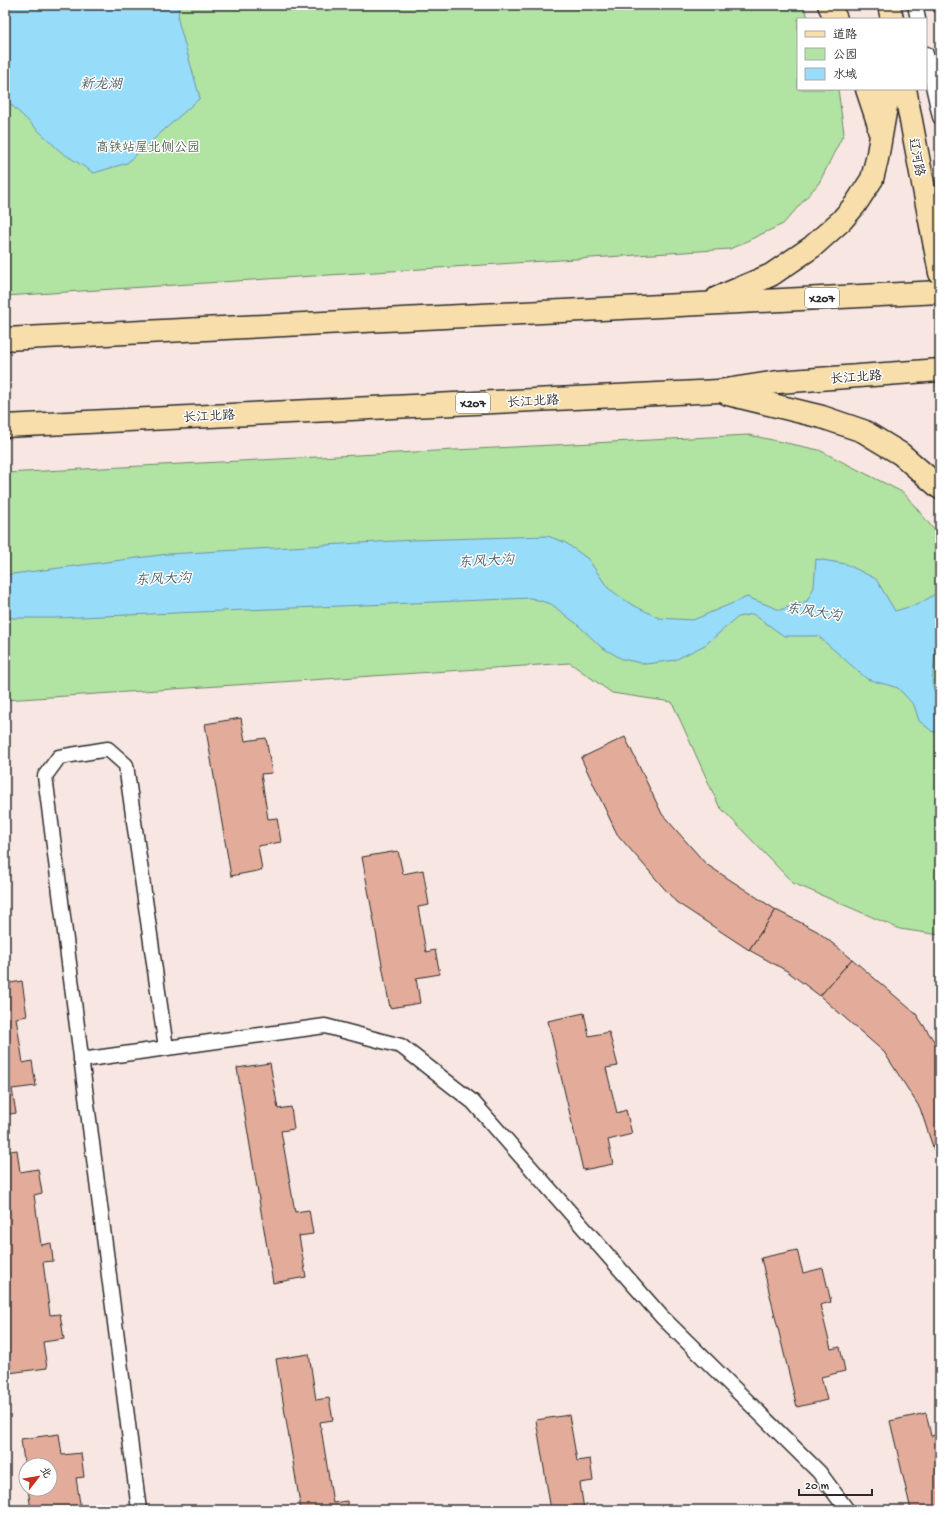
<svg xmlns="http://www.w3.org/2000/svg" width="945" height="1515" font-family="'Gochi Hand','LXGW WenKai TC',sans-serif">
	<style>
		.green { fill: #b1e3a3; stroke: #6e8767 }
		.water { fill: #97dcf9; stroke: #6c95a7 }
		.building { fill: #e3ac9a; stroke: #2b2b2b }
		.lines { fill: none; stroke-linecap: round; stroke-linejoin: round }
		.lane-casing { stroke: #2b2b2b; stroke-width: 17 }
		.primary-casing { stroke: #2b2b2b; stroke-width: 25 }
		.lane { stroke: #fff; stroke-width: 14 }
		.primary { stroke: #f8deab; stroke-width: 22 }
		.labels { text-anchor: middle; stroke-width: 3; stroke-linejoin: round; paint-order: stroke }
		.shield { fill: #fff; stroke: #6b6b6b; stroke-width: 1 }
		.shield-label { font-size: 12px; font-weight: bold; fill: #2b2b2b }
		.park-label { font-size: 13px; fill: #53624f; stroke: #fff }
		.street-label { font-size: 13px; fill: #2b2b2b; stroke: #fff }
		.water-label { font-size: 14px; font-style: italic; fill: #4b6069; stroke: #fff }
	</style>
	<rect width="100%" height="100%" fill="#f7e6e1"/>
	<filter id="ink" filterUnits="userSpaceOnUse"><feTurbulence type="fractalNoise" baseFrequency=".025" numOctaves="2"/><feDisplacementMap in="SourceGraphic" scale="8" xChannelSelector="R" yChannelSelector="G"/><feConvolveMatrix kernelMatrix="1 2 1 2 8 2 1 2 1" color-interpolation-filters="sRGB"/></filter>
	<g filter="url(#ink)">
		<g class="green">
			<polygon points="5,5 803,5 809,19 798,19 798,89 838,89 844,133 819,183 783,224 730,249 5,296"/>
			<polygon points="749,435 819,450 904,493 940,537 940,935 900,929 793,883 719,806 672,702 612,693 570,663 5,700 5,473"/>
		</g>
		<g class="water">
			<polygon points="5,5 179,5 178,20 200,98 127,163 94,173 61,152 5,99"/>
			<polygon points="548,536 566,543 588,559 608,588 629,603 659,618 693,620 747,597 780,610 807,601 814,587 816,559 846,564 876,579 895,611 919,604 940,591 940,637 936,643 932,683 940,708 940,730 933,732 919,721 914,705 898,688 867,679 818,636 784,636 753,614 738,617 705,645 675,660 646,664 622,659 601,647 577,624 551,604 531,598 56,618 5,618 5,575 168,554 413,540"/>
		</g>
		<g class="building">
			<polygon points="241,718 245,741 266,738 272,773 261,774 268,819 277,818 281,842 258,846 262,870 231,876 205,724"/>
			<polygon points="625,737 662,814 706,864 776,910 749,950 676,902 617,834 581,758"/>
			<polygon points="398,851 403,874 423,870 429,905 418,907 426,952 435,950 440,974 416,978 420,1003 390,1008 362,857"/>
			<polygon points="776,910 817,931 852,959 820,996 787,971 749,950"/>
			<polygon points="852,959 916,1014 940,1050 940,1168 920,1108 884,1052 820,996"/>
			<polygon points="22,981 27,1016 16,1018 23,1063 32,1061 36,1086 12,1089 16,1113 5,1115 5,984"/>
			<polygon points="584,1013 589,1036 609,1032 618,1066 606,1068 617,1113 626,1110 632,1134 608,1140 613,1164 583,1170 548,1021"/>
			<polygon points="270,1063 278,1109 291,1107 294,1129 281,1131 295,1212 309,1210 313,1234 299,1236 306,1277 273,1283 237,1068"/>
			<polygon points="17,1150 20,1172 38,1169 42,1193 34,1195 41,1245 51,1243 53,1261 43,1262 50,1315 60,1314 64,1339 43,1342 47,1368 9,1373 5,1345 5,1152"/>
			<polygon points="797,1250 803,1273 823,1268 831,1302 820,1305 831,1349 840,1347 845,1371 821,1377 827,1400 797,1407 761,1258"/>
			<polygon points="309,1354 316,1400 329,1398 333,1420 320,1422 333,1503 347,1501 348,1510 301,1510 276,1359"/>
			<polygon points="926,1413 931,1436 940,1434 940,1510 911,1510 890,1421"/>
			<polygon points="569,1415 577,1461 590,1459 593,1481 580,1483 584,1510 551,1510 536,1420"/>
			<polygon points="59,1434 62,1455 81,1453 84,1477 76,1478 81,1510 31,1510 28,1489 50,1489 50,1465 26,1465 26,1477 21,1439"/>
		</g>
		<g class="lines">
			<g class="lane-casing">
				<g id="lane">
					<polyline points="915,5 918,19"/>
					<polyline points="940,5 940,6"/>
					<polyline points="926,54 940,117"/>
					<polyline points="81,1060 325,1026 401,1046 473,1102 662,1317 819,1472 847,1510"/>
					<polyline points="139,1510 45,776 59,757 108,749 126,765 166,1048"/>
				</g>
			</g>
			<g class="primary-casing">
				<g id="primary">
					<polyline points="829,5 836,19"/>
					<polyline points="889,5 892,19"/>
					<polyline points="867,89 879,125 879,130"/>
					<polyline points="905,89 940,273"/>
					<polyline points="717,298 771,275 812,247 841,221 855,205 872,179 877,159 889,89"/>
					<polyline points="5,339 940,292"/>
					<polyline points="728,394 822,417 863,431 901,454 940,488"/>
					<polyline points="5,426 719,391 778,382 940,370"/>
				</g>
			</g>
			<use href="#lane" class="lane"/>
			<use href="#primary" class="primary"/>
		</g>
	</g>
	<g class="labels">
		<g class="shield">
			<rect x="805" y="288" width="34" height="20" rx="3"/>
			<rect x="456" y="393" width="34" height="20" rx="3"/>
		</g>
		<g class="shield-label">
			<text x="822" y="302">X207</text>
			<text x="473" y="407">X207</text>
		</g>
		<g class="park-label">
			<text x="148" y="151">高铁站屋北侧公园</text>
		</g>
		<g class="street-label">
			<text transform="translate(918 157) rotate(79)" y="5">辽河路</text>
			<text transform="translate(856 376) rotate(-4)" y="5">长江北路</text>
			<text transform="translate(533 400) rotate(-3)" y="5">长江北路</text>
			<text transform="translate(209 415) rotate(-3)" y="5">长江北路</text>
		</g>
		<g class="water-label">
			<text x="101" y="88">新龙湖</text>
			<text transform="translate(486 560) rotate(-3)" y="5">东风大沟</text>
			<text transform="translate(163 578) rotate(-2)" y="5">东风大沟</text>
			<text transform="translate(814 611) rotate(9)" y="5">东风大沟</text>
		</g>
	</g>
	<rect width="945" height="1515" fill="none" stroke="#fff" stroke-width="20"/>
	<rect x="10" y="10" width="925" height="1495" fill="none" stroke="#2b2b2b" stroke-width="1.5" filter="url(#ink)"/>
	<rect x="797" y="18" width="130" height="72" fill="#ffffff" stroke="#aaaaaa"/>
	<rect x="805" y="31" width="20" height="6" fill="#f8deab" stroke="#aaaaaa"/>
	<text x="833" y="38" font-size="12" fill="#2b2b2b">道路</text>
	<rect x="805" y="48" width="20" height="12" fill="#b1e3a3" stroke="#aaaaaa"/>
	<text x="833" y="58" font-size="12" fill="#2b2b2b">公园</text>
	<rect x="805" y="68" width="20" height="12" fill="#97dcf9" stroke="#aaaaaa"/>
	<text x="833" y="78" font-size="12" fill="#2b2b2b">水域</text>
	<g transform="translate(38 1477) rotate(59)"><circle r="19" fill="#ffffff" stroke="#aaaaaa"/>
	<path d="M0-3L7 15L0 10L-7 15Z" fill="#c8321e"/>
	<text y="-6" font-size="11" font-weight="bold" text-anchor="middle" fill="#2b2b2b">北</text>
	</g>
	<path d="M799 1489v6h73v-6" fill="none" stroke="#2b2b2b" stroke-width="2"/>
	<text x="805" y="1489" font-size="12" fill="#2b2b2b" stroke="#ffffff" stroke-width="3" paint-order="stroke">20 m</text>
</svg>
